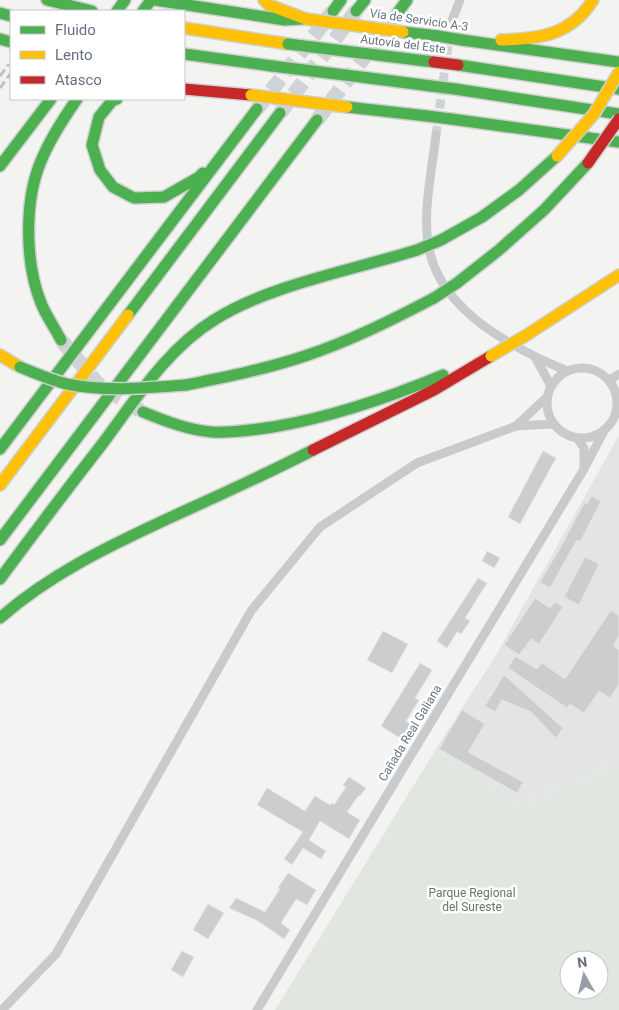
<svg xmlns="http://www.w3.org/2000/svg" width="619" height="1010" font-family="Roboto,sans-serif">
	<style>
		.built { fill: #e3e5e5 }
		.green { fill: #e2e6e1; fill-rule: evenodd }
		.building { fill: #cccece; stroke: #e2e3e2 }
		.lines { fill: none; stroke-linecap: round; stroke-linejoin: round }
		.street-tunnel { stroke: #d0d3d6; stroke-width: 9; stroke-dasharray: 9 4.5; stroke-linecap: butt }
		.highway-tunnel { stroke: #d0d3d6; stroke-width: 15; stroke-dasharray: 15 8; stroke-linecap: butt }
		.fast-casing { stroke: #cfd0d0; stroke-width: 14 }
		.slow-casing { stroke: #cfd0d0; stroke-width: 14 }
		.jam-casing { stroke: #cfd0d0; stroke-width: 14 }
		.street { stroke: #c9cacc; stroke-width: 9 }
		.fast { stroke: #4caf50; stroke-width: 11 }
		.slow { stroke: #ffc107; stroke-width: 11 }
		.jam { stroke: #c62828; stroke-width: 11 }
		.rail { stroke: #c0c1c2; stroke-width: 3; stroke-dasharray: 8 4; stroke-linecap: butt }
		.fast-bridge-casing { stroke: #cfd0d0; stroke-width: 14; stroke-linecap: butt }
		.slow-bridge-casing { stroke: #cfd0d0; stroke-width: 14; stroke-linecap: butt }
		.jam-bridge-casing { stroke: #cfd0d0; stroke-width: 14; stroke-linecap: butt }
		.fast-bridge { stroke: #4caf50; stroke-width: 11 }
		.slow-bridge { stroke: #ffc107; stroke-width: 11 }
		.jam-bridge { stroke: #c62828; stroke-width: 11 }
		.labels { text-anchor: middle; stroke-width: 5; stroke-linejoin: round; paint-order: stroke }
		.street-label { font-size: 12px; fill: #667080; stroke: #fff }
		.park-label { font-size: 12px; fill: #647864; stroke: #fff }
	</style>
	<rect width="100%" height="100%" fill="#f3f4f2"/>
	<polygon class="built" points="619,435 619,761 523,804 436,749 496,655"/>
	<path class="green" d="M436,749L523,804L619,761V1010H275ZM569,960H599V990H569Z"/>
	<g class="building">
		<polygon points="543,451 556,458 520,524 508,517"/>
		<polygon points="591,496 601,501 580,542 577,540 550,588 540,582 563,543 584,503 587,504"/>
		<polygon points="487,551 500,558 494,568 482,561"/>
		<polygon points="585,557 599,564 579,605 564,597"/>
		<polygon points="478,578 487,583 465,618 470,621 461,634 457,632 447,648 437,641"/>
		<polygon points="535,598 550,608 555,602 563,607 539,644 531,639 519,655 504,645"/>
		<polygon points="611,610 619,616 619,636 613,646 619,650 619,684 610,698 599,691 584,713 570,704 567,708 508,668 515,656 537,669 542,663 565,679"/>
		<polygon points="383,631 408,644 392,673 367,660"/>
		<polygon points="420,663 432,670 415,698 419,700 406,721 415,726 405,741 381,726"/>
		<polygon points="504,675 563,728 556,738 531,712 502,700 495,712 485,706"/>
		<polygon points="462,710 485,724 468,752 523,782 517,793 439,749"/>
		<polygon points="349,777 366,788 360,796 359,795 347,812 360,820 349,839 320,821 309,840 326,851 321,859 303,848 292,865 284,859 303,832 257,805 267,788 305,811 315,796 330,805 332,803 334,805 346,787 343,785"/>
		<polygon points="288,873 316,890 307,905 296,899 281,923 290,930 284,939 258,921 229,908 236,898 265,912 280,889 278,888"/>
		<polygon points="208,904 224,913 208,939 193,930"/>
		<polygon points="182,951 194,957 183,977 171,970"/>
	</g>
	<g class="lines">
		<polyline class="street-tunnel" points="436,135 451,23"/>
		<g class="highway-tunnel">
			<polyline points="257,109 333,11"/>
			<polyline points="280,113 356,11"/>
			<polyline points="317,120 396,15"/>
			<polyline points="61,340 98,384 141,411"/>
		</g>
		<g class="fast-casing">
			<g id="fast">
				<polyline points="47,0 92,11"/>
				<polyline points="155,0 285,20 302,19"/>
				<polyline points="117,11 125,0"/>
				<polyline points="143,11 151,0"/>
				<polyline points="333,11 341,0"/>
				<polyline points="356,11 365,0"/>
				<polyline points="0,13 11,16"/>
				<polyline points="396,15 407,0"/>
				<polyline points="403,32 438,36"/>
				<polyline points="0,39 11,42"/>
				<polyline points="462,40 619,62"/>
				<polyline points="184,54 272,66"/>
				<polyline points="385,56 434,62"/>
				<polyline points="458,65 619,89"/>
				<polyline points="369,78 431,86"/>
				<polyline points="455,89 619,114"/>
				<polyline points="117,99 112,101 99,117 92,145 100,170 113,187 134,198 164,197 199,177 203,173"/>
				<polyline points="347,107 427,116"/>
				<polyline points="451,119 619,142"/>
				<polyline points="0,166 51,99"/>
				<polyline points="441,240 482,217 519,190 557,156"/>
				<polyline points="457,283 499,250 544,210 588,163"/>
				<polyline points="128,315 280,113"/>
				<path d="M61,340C55,328 46,316 41,303C25,263 24,201 41,161C50,139 63,119 77,99"/>
				<path d="M186,385C226,377 266,369 305,356C350,341 392,320 434,298"/>
				<path d="M143,412C165,421 188,430 212,432C232,433 253,430 273,427C332,417 388,398 443,375"/>
				<polyline points="0,449 257,109"/>
				<polyline points="0,540 317,120"/>
				<path d="M0,579C34,533 68,488 103,443C135,400 167,349 214,320C269,285 353,270 417,250"/>
				<path d="M0,618C49,575 107,547 165,520C215,497 265,475 313,450"/>
			</g>
		</g>
		<g class="slow-casing">
			<g id="slow">
				<polyline points="264,0 269,5 306,19"/>
				<polyline points="184,28 288,44"/>
				<path d="M501,40C540,39 571,35 593,0"/>
				<polyline points="525,336 619,275"/>
				<polyline points="0,355 20,367"/>
				<polyline points="0,485 128,315"/>
			</g>
		</g>
		<g class="jam-casing">
			<g id="jam">
				<polyline points="184,89 251,95"/>
				<polyline points="313,450 434,390 491,356"/>
			</g>
		</g>
		<g class="street">
			<polyline points="451,23 460,0"/>
			<path d="M436,135C432,171 421,217 430,253C444,313 515,349 567,371"/>
			<polyline points="535,357 551,386"/>
			<circle cx="582" cy="403" r="35"/>
			<polyline points="609,380 619,374"/>
			<polyline points="516,426 547,397"/>
			<polyline points="577,438 584,448 584,469"/>
			<polyline points="2,1010 56,954 251,611 320,527 417,463 516,426 553,424"/>
			<polyline points="257,1010 584,469 605,429"/>
		</g>
		<use href="#fast" class="fast"/>
		<use href="#slow" class="slow"/>
		<use href="#jam" class="jam"/>
		<g class="rail">
			<polyline points="0,76 9,64"/>
			<polyline points="0,88 11,73"/>
		</g>
		<g class="fast-bridge-casing">
			<g id="fast-bridge">
				<polyline points="438,36 462,40"/>
				<polyline points="288,44 385,56"/>
				<polyline points="272,66 369,78"/>
				<polyline points="431,86 455,89"/>
				<polyline points="427,116 451,119"/>
				<polyline points="417,250 441,240"/>
				<polyline points="434,298 457,283"/>
				<path d="M20,367C35,373 51,380 67,384C106,392 147,388 186,385"/>
			</g>
		</g>
		<g class="slow-bridge-casing">
			<g id="slow-bridge">
				<polyline points="306,19 403,32"/>
				<polyline points="251,95 347,107"/>
				<polyline points="557,156 594,114 619,72"/>
				<polyline points="491,356 525,336"/>
			</g>
		</g>
		<g class="jam-bridge-casing">
			<g id="jam-bridge">
				<polyline points="434,62 458,65"/>
				<polyline points="588,163 619,119"/>
			</g>
		</g>
		<use href="#fast-bridge" class="fast-bridge"/>
		<use href="#slow-bridge" class="slow-bridge"/>
		<use href="#jam-bridge" class="jam-bridge"/>
	</g>
	<g class="labels">
		<g class="street-label">
			<text transform="translate(419 20) rotate(8)" y="4">Vía de Servicio A-3</text>
			<text transform="translate(403 44) rotate(7)" y="4">Autovía del Este</text>
			<text transform="translate(410 733) rotate(-59)" y="4">Cañada Real Galiana</text>
		</g>
		<g class="park-label">
			<text x="472" y="897">Parque Regional<tspan x="472" dy="14">del Sureste</tspan></text>
		</g>
	</g>
	<rect x="10" y="10" width="175" height="90" fill="#ffffff" stroke="#c2c6cc"/>
	<rect x="20" y="26" width="25" height="8" fill="#4caf50" stroke="#c2c6cc"/>
	<text x="55" y="35" font-size="15" fill="#667080">Fluido</text>
	<rect x="20" y="51" width="25" height="8" fill="#ffc107" stroke="#c2c6cc"/>
	<text x="55" y="60" font-size="15" fill="#667080">Lento</text>
	<rect x="20" y="76" width="25" height="8" fill="#c62828" stroke="#c2c6cc"/>
	<text x="55" y="85" font-size="15" fill="#667080">Atasco</text>
	<g transform="translate(584 975) rotate(352)"><circle r="24" fill="#ffffff" stroke="#c2c6cc"/>
	<path d="M0-4L9 19L0 12L-9 19Z" fill="#979ea8"/>
	<text y="-8" font-size="14" font-weight="bold" text-anchor="middle" fill="#667080">N</text>
	</g>
</svg>
